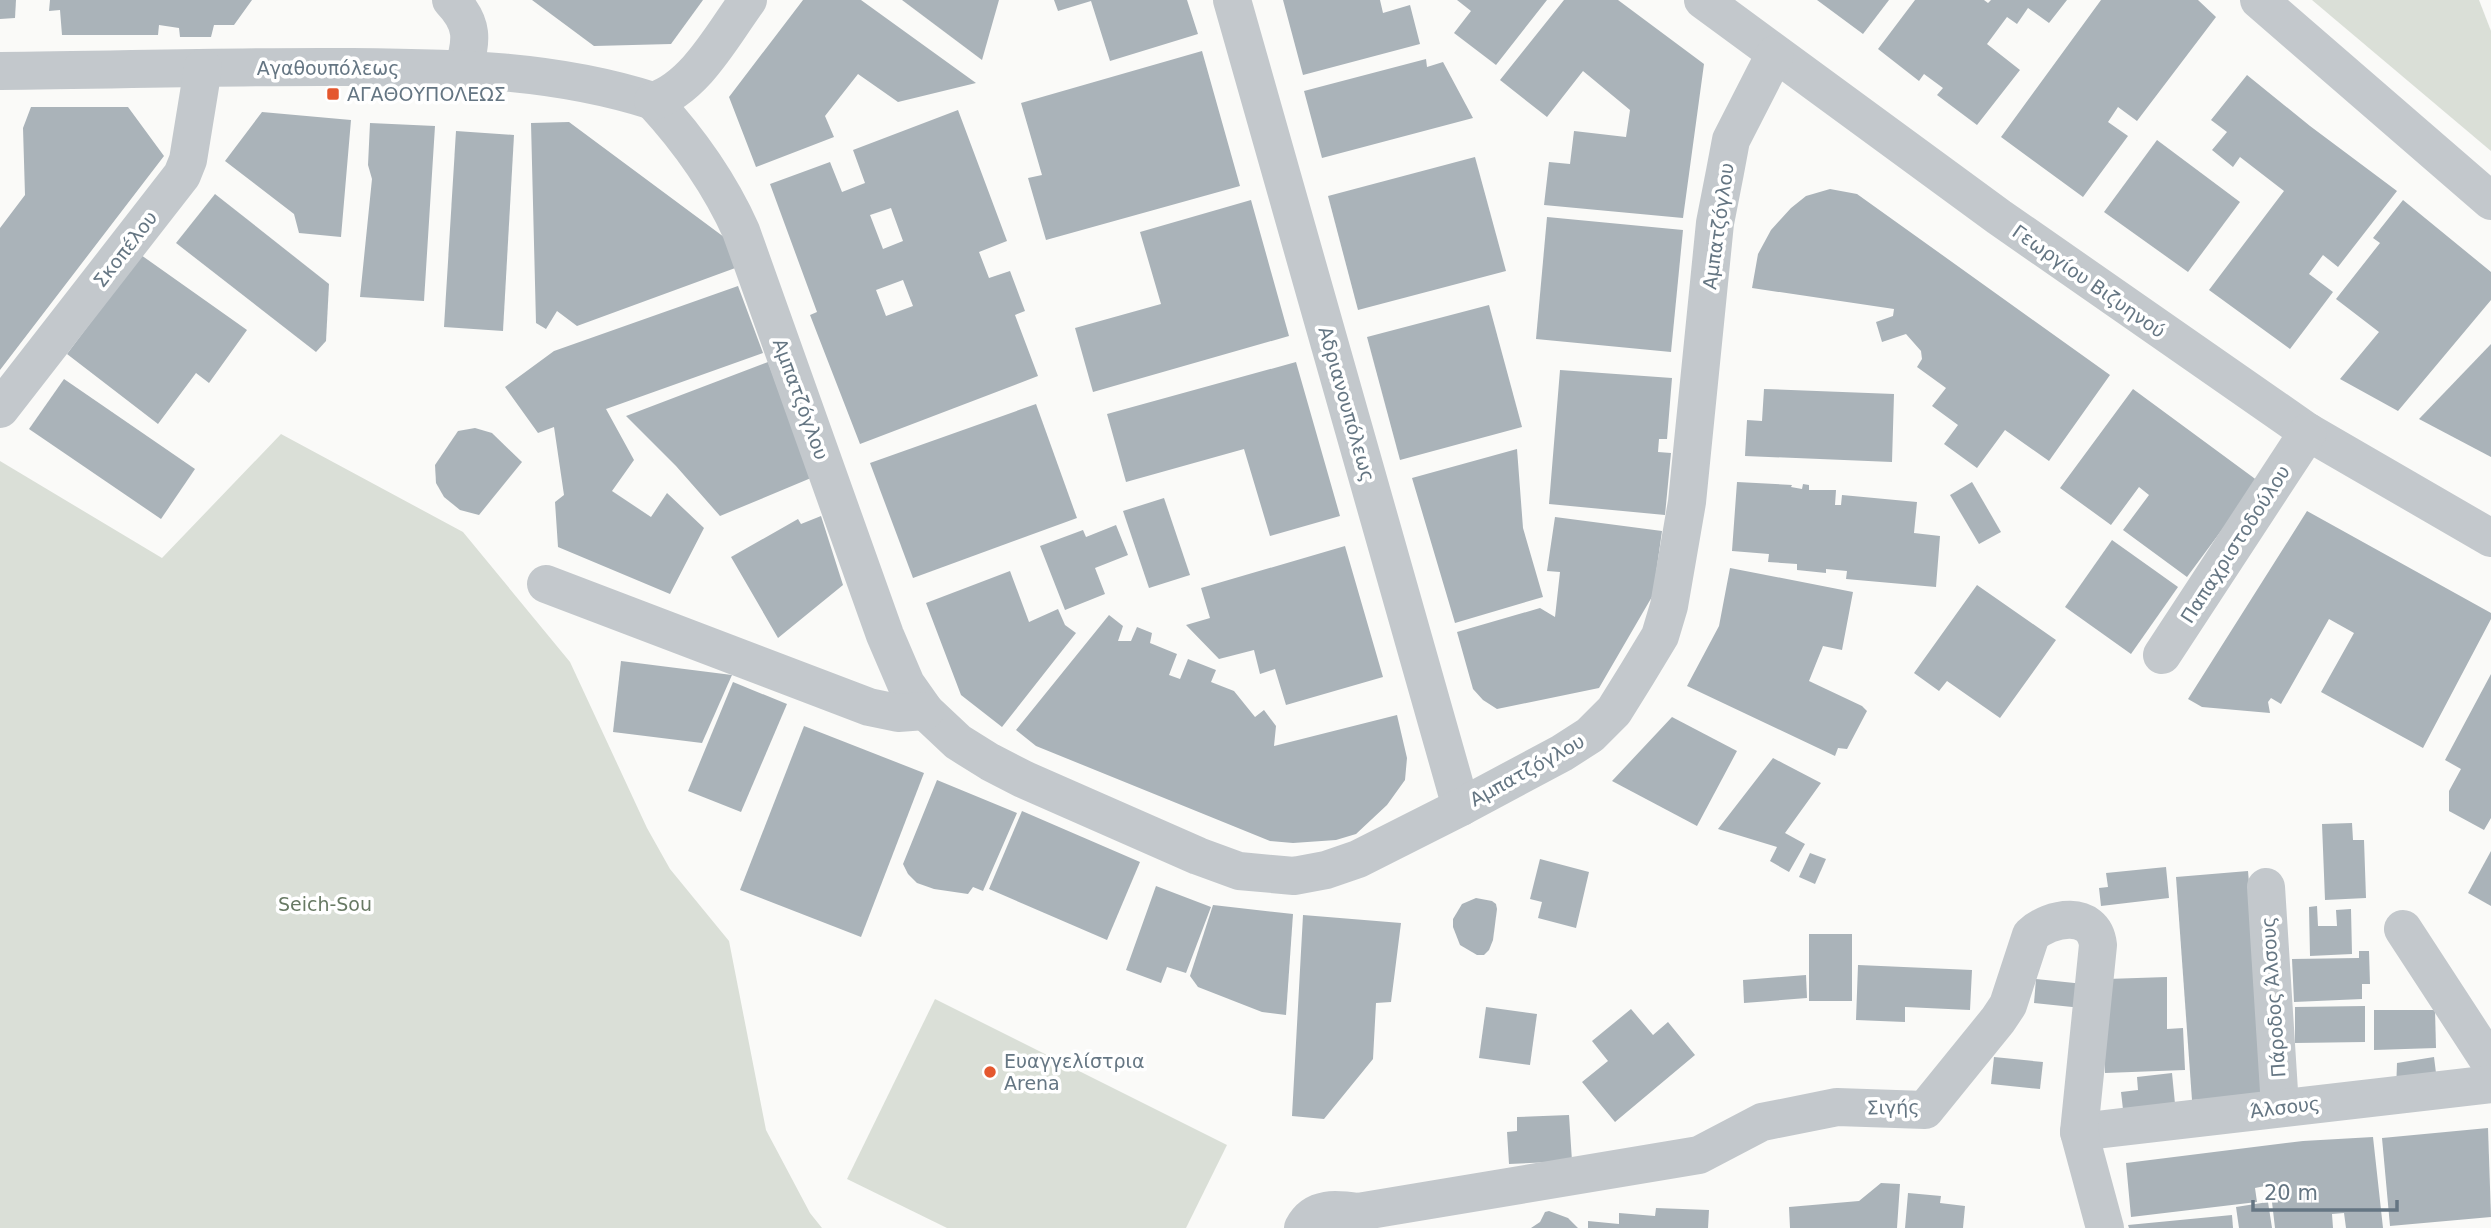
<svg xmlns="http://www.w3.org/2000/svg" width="2491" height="1228" font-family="'DejaVu Sans',sans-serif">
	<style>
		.green { fill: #dadfd7 }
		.building { fill: #aab3b9; fill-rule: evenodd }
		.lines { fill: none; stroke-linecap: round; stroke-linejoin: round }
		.minor { stroke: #c3c8cc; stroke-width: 38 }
		.poi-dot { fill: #e4572e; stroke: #fff; stroke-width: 2.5 }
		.labels { text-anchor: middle; stroke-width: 7; stroke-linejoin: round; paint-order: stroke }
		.street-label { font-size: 19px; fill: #657683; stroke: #fff }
		.poi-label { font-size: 19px; fill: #657683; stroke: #fff; text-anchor: start }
		.park-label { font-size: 19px; fill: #687a64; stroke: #fff }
	</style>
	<rect width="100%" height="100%" fill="#fafaf8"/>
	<g class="green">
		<polygon points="2312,0 2479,0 2491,31 2491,151"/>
		<polygon points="281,434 463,532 570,662 647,828 670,869 729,941 766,1130 810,1213 822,1228 0,1228 0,461 162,558"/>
		<polygon points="935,999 1227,1145 1186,1228 947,1228 847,1179"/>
	</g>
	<g class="building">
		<polygon points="0,0 16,0 15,18 0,19"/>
		<polygon points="50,0 252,0 234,25 214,25 211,37 180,37 179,28 159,25 158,35 62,35 60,10 49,11"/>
		<polygon points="532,0 703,0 671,44 594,46"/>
		<polygon points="803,0 861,0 976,83 898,102 858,74 825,116 834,137 756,167 729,97"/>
		<polygon points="902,0 999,0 982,60"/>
		<polygon points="1054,0 1187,0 1198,34 1110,61 1091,1 1058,11"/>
		<polygon points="1283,0 1380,0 1383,13 1410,5 1420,44 1303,75"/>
		<polygon points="1457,0 1547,0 1496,65 1454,33 1471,11"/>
		<polygon points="1564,0 1618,0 1704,64 1683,218 1544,205 1549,162 1570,164 1574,131 1626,137 1630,110 1583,71 1547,117 1500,80"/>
		<polygon points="1817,0 1889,0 1863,34"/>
		<polygon points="1915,0 1984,0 1988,3 1991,0 2067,0 2049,23 2028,8 2017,24 2007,17 1987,44 2020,70 1977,125 1937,95 1943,88 1924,74 1919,81 1878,49"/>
		<polygon points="2101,0 2198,0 2216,17 2137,121 2118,107 2108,122 2128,136 2083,197 2001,137"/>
		<polygon points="1202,51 1240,186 1046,240 1028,178 1042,175 1021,103"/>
		<polygon points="1426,59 1427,67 1443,62 1473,118 1322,158 1304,91"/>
		<polygon points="2247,75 2310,126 2397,191 2338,267 2323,255 2309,274 2333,292 2290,349 2209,290 2284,191 2240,157 2233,167 2212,150 2227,132 2211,120"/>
		<polygon points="31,107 128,107 164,156 0,370 0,228 25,195 23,128"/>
		<path d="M958,110L1007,241L979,252L989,278L1010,271L1025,311L1015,315L1038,376L860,444L810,315L817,312L770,184L830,162L842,192L865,183L853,150ZM891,208L903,241L883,249L870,215ZM903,280L913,306L886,316L876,290Z"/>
		<polygon points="262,112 351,120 341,237 299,233 294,214 225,161"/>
		<polygon points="569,122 728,240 738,267 577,326 557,311 546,329 536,323 531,123"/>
		<polygon points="370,123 435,126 424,301 360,297 372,179 368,165"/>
		<polygon points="456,131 514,135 503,331 444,327"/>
		<polygon points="2157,140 2240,202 2188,272 2104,212"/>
		<polygon points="1475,157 1506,271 1358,310 1328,196"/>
		<polygon points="1830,189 1857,194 2110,375 2049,461 2005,430 1977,468 1944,444 1958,425 1932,406 1946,388 1917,367 1922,359 1921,351 1906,334 1882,342 1876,322 1893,316 1894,309 1752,288 1758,254 1771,230 1791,208 1806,196"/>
		<polygon points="215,194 329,284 326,341 316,352 176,243"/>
		<polygon points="1251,200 1289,336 1093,392 1075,328 1161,304 1140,232"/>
		<polygon points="2403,200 2491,272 2491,300 2398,411 2340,379 2379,332 2336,299 2380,243 2373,238"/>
		<polygon points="1547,217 1683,230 1671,352 1536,339"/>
		<polygon points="141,255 247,330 209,383 196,373 158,424 67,354"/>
		<polygon points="738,286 763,353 606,409 634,460 612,491 651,517 667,493 704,528 670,594 558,547 555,502 564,495 554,427 538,433 505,387 554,351"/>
		<polygon points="1489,305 1522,427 1400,460 1367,337"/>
		<polygon points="2491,344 2491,457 2419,419"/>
		<polygon points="768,362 811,478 720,516 676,466 626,416"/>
		<polygon points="1296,362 1340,516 1270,536 1244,449 1126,482 1107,414"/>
		<polygon points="1560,370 1672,378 1667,439 1659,439 1658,452 1671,453 1665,515 1549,504"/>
		<polygon points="64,379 195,469 161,519 29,429"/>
		<polygon points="1764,389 1894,394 1892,462 1745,456 1747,420 1762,421"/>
		<polygon points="2133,389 2258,481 2187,577 2123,530 2149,495 2139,487 2111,525 2060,488"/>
		<polygon points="1036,404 1077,518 913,578 870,463"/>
		<polygon points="475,428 492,433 522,462 479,515 460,510 444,497 436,483 435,465 458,431"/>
		<polygon points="1517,449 1523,528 1543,597 1455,623 1412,478"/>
		<polygon points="1737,482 1792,485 1791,487 1802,489 1803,484 1809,485 1809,490 1836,490 1835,505 1841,505 1842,495 1917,502 1914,533 1940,536 1936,587 1846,579 1847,571 1826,569 1826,573 1797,570 1797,564 1768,562 1769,554 1732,551"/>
		<polygon points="1972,482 2001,532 1979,544 1950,495"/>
		<polygon points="1164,498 1190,575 1149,588 1123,511"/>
		<polygon points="2307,511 2491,613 2491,619 2423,748 2321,692 2354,633 2329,619 2281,704 2271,698 2268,702 2270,713 2202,707 2188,699"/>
		<polygon points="821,516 843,585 778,638 731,557 798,519 801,524"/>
		<polygon points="1555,517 1662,531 1653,595 1599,688 1497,709 1483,700 1473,689 1457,632 1540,608 1555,617 1560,572 1547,571"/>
		<polygon points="1116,525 1128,555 1095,568 1105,594 1065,610 1040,546 1083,530 1086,537"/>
		<polygon points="2112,540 2178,587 2131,654 2065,607"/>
		<polygon points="1345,546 1383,677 1286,705 1275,669 1260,674 1254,650 1219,659 1186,625 1210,618 1201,588"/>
		<polygon points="1730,568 1853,592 1842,650 1823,646 1809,681 1862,706 1867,711 1847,749 1838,748 1835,756 1687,686 1719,626"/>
		<polygon points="1010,571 1029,622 1058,609 1065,625 1076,633 1002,727 961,695 926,603"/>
		<polygon points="1977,585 2056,640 2000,718 1947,681 1939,691 1914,673"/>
		<polygon points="1109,615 1123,626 1118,641 1131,641 1137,627 1152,633 1150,643 1177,654 1169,675 1180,679 1188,659 1216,670 1211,682 1234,691 1255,717 1264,710 1276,726 1274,746 1397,715 1407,758 1405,780 1387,805 1356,834 1336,840 1293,843 1270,841 1036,746 1016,730"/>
		<polygon points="621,661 732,675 702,743 613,732"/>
		<polygon points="2491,674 2491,818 2484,830 2449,811 2449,791 2461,769 2445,760"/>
		<polygon points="733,682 787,704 741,812 688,791"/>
		<polygon points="1672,717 1737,751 1697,826 1612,781"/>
		<polygon points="804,726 924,773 861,937 740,890"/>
		<polygon points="1773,758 1821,783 1785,833 1805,844 1789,872 1770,861 1777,847 1718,829"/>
		<polygon points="937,780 1017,813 983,891 973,887 968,894 934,889 917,883 908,874 903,864"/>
		<polygon points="1022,811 1140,862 1107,940 989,889"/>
		<polygon points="2352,823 2353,840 2364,840 2366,898 2325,900 2322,824"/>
		<polygon points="2491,851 2491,906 2468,893"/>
		<polygon points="1810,853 1826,859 1815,884 1799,877"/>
		<polygon points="1540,859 1589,872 1576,928 1538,918 1542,902 1530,899"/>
		<polygon points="2166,867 2169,898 2101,906 2099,888 2108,887 2106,873"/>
		<polygon points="2248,871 2267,1095 2192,1100 2176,877"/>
		<polygon points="1156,886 1211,907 1186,973 1167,967 1161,983 1126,970"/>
		<polygon points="1476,898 1492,901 1496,904 1497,909 1493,940 1489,950 1484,955 1477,955 1460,945 1453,927 1453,919 1462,904"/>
		<polygon points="1213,905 1293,914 1286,1015 1262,1012 1198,987 1190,976"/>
		<polygon points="2317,906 2318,926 2337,926 2336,910 2351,909 2352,954 2310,956 2309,907"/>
		<polygon points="1303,915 1401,923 1391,1002 1376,1003 1373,1059 1324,1119 1292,1116"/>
		<rect x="1809" y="934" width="43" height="67"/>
		<polygon points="2359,951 2369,951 2370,984 2362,984 2362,999 2294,1002 2292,959 2359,958"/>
		<polygon points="1858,965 1972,970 1970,1010 1905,1007 1905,1022 1856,1020"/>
		<polygon points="1806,975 1807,998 1744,1003 1743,980"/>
		<polygon points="2167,977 2167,1029 2183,1028 2185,1070 2105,1073 2103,1022 2107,979"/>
		<polygon points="2036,979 2084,984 2082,1008 2034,1003"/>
		<polygon points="2365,1006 2365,1042 2295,1043 2295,1007"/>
		<polygon points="1486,1007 1537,1014 1530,1065 1479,1058"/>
		<polygon points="1631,1009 1653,1035 1668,1022 1695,1055 1615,1122 1582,1082 1608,1061 1592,1041"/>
		<polygon points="2374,1010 2435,1010 2436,1048 2374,1050"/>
		<polygon points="1994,1057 2043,1062 2040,1089 1991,1084"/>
		<polygon points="2434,1057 2438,1089 2396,1092 2397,1063"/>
		<polygon points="2172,1073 2176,1114 2124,1118 2121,1092 2138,1090 2137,1077"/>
		<polygon points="1569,1115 1572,1161 1509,1164 1507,1132 1517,1131 1517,1117"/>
		<polygon points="2488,1128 2491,1217 2390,1226 2382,1138"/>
		<polygon points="2373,1137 2383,1228 2346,1228 2344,1213 2332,1214 2333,1228 2275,1228 2270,1185 2255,1188 2257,1202 2131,1217 2126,1163 2303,1141"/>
		<polygon points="1881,1183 1900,1184 1897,1228 1790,1228 1789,1207 1859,1201"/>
		<polygon points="1908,1193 1941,1196 1940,1203 1965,1206 1963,1228 1905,1228"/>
		<polygon points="2268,1202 2272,1228 2239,1228 2236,1207"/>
		<polygon points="1656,1208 1709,1210 1708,1228 1588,1228 1588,1221 1619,1224 1619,1213 1655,1216"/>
		<polygon points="1549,1211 1568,1218 1578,1228 1531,1228 1540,1222 1545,1212"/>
		<polygon points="2232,1215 2233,1228 2129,1228 2128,1225"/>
	</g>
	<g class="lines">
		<g class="minor">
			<path d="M451,0C474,24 472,40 463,70"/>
			<polyline points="1232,0 1461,807"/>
			<polyline points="1703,0 1999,217 2308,432 2491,538"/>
			<polyline points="2259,0 2491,201"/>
			<path d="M0,71C117,70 235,66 352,67C455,68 553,69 653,101"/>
			<path d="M653,101C689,140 719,182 741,231L885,635L906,684L925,711L958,742L990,762L1023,779L1198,856L1239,871L1294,876L1326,870L1358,859L1461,807L1562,753L1590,735L1614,711L1637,674L1660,636L1669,606L1687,502L1715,223L1725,172L1731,140L1775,54"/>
			<path d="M653,101C695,88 723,34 748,0"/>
			<polyline points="0,409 182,175 188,160 203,68"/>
			<polyline points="546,584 869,707 898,713 925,711"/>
			<polyline points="2162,655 2308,432"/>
			<polyline points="2266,887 2280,1107"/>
			<polyline points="2403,929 2491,1064"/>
			<polyline points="2079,1132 2491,1084"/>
			<path d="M1303,1228C1314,1206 1337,1209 1358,1212L1699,1155L1762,1122L1837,1107L1925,1110L1998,1020L2008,1005L2031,935C2050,917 2094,909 2098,945L2079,1132L2105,1228"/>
		</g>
	</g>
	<g class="poi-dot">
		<rect x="326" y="87" width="14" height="14" rx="3.5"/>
		<circle cx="990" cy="1072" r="7"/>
	</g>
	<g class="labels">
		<g class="street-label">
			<text x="328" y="75">Αγαθουπόλεως</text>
			<text transform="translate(1718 226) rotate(-82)" y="7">Αμπατζόγλου</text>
			<text transform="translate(125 249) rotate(-52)" y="7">Σκοπέλου</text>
			<text transform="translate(2089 281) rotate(35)" y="7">Γεωργίου Βιζυηνού</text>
			<text transform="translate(801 399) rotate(70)" y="7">Αμπατζόγλου</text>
			<text transform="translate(1347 404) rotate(74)" y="7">Αδριανουπόλεως</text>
			<text transform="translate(2235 544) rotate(-57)" y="7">Παπαχριστοδούλου</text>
			<text transform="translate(1527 770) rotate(-29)" y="7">Αμπατζόγλου</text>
			<text transform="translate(2273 997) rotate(-94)" y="7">Πάροδος Άλσους</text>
			<text transform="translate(1893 1107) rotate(-1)" y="7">Σιγής</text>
			<text transform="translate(2285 1107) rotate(-7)" y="7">Άλσους</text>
		</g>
		<g class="poi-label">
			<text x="347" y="101">ΑΓΑΘΟΥΠΟΛΕΩΣ</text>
			<text x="1004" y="1068">Ευαγγελίστρια<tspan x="1004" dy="22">Arena</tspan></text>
		</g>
		<g class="park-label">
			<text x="325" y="911">Seich-Sou</text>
		</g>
	</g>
	<path d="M2253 1200v10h144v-10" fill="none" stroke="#657683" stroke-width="3.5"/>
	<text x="2264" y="1200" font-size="21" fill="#657683" stroke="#ffffff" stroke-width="5" paint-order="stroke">20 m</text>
</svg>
